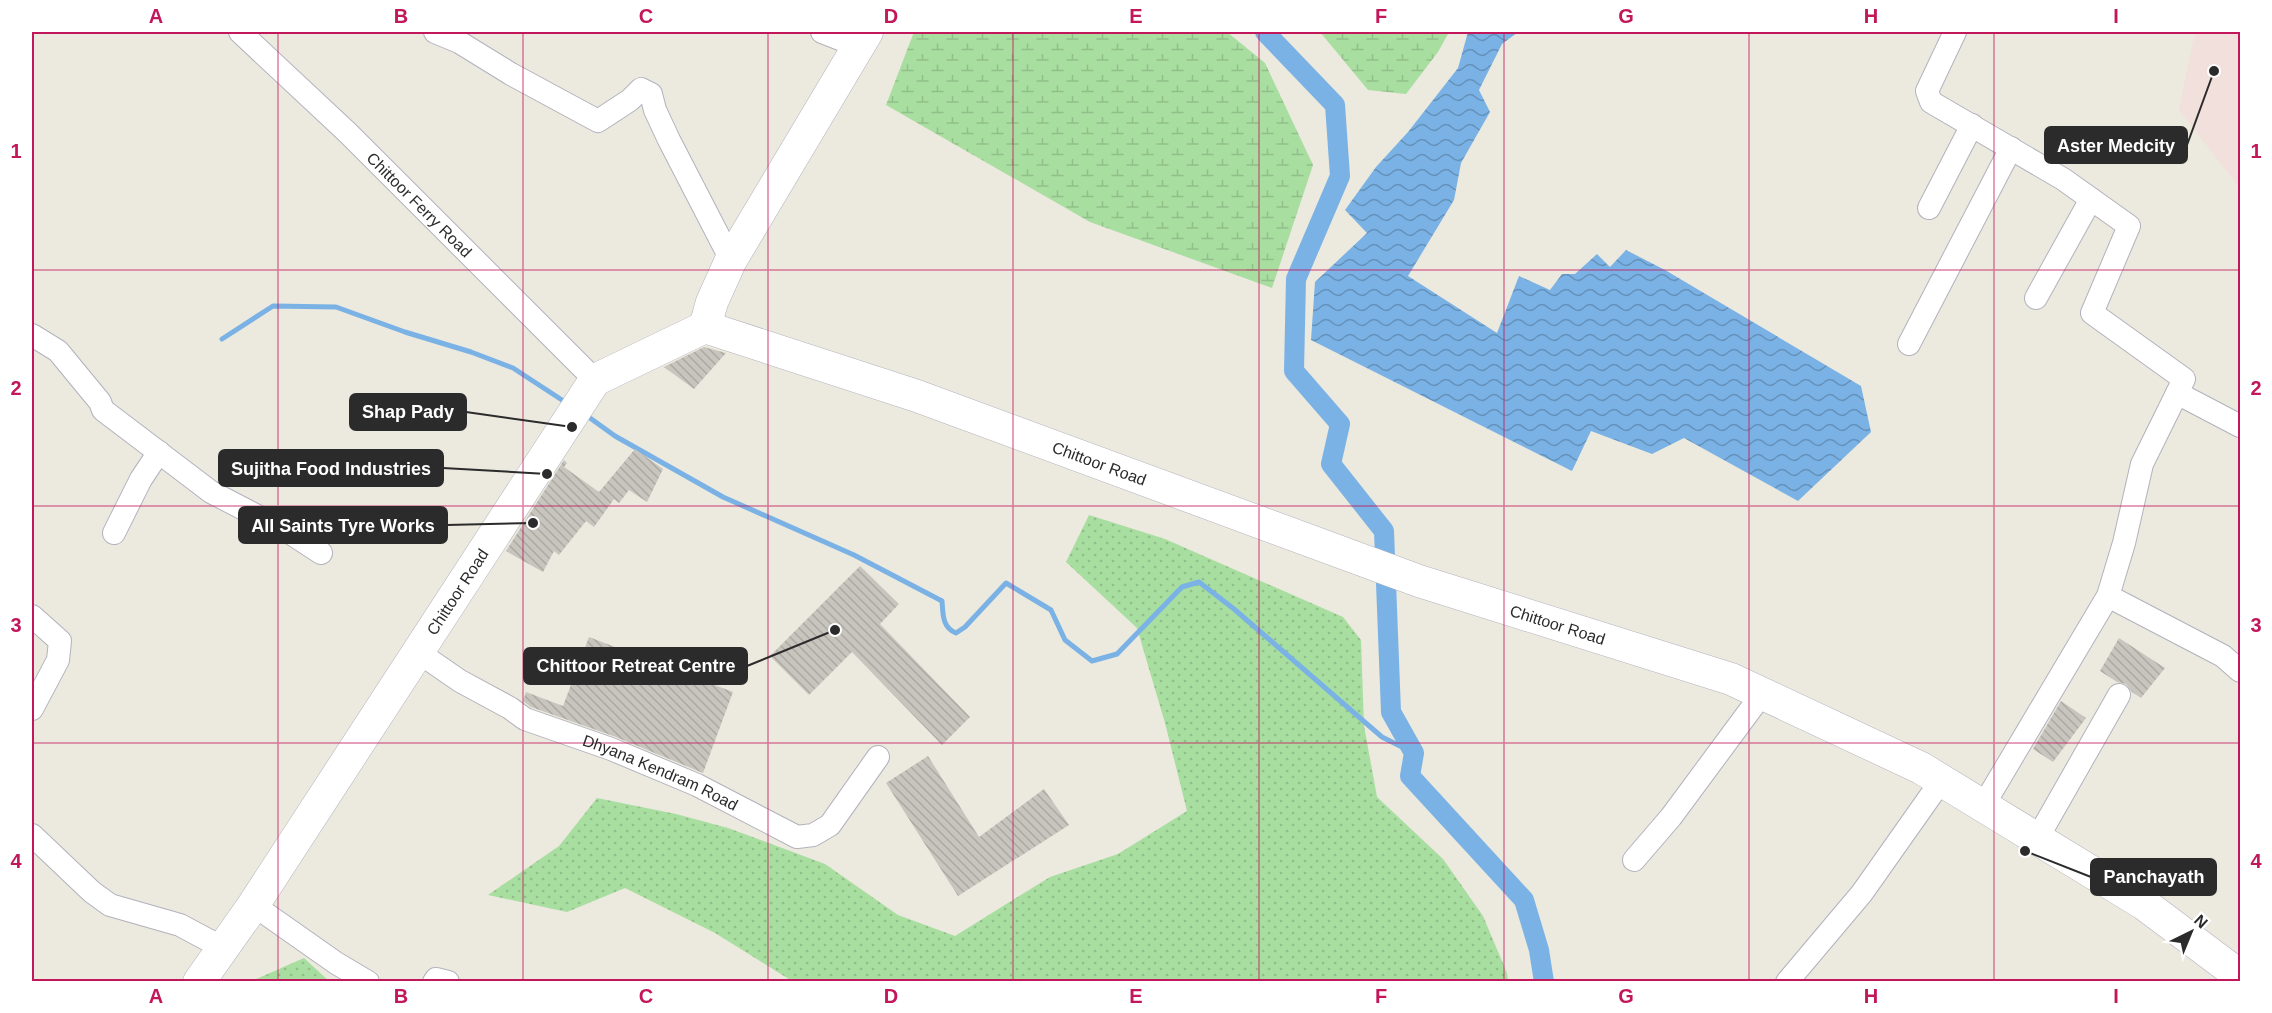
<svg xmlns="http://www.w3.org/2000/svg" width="2272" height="1013" font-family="Arial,sans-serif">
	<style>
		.medical { fill: #f2e0dd }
		.grass { fill: url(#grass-dots) }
		.wetland { fill: url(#wetland-marsh) }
		.water { fill: url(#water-waves) }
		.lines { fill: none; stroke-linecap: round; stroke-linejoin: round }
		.stream { stroke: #7ab2e5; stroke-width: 5 }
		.canal { stroke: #7ab2e5; stroke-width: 20 }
		.building { fill: url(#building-back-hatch) }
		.street-casing { stroke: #b2b2bd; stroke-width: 24 }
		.secondary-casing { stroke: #b2b2bd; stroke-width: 33 }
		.street { stroke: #fff; stroke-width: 22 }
		.secondary { stroke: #fff; stroke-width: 32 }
		.grid { fill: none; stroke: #c2185b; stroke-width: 1.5; stroke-opacity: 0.55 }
		.labels { text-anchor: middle; stroke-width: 5; stroke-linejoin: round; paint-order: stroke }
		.street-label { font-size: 16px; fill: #2b2b2b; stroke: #fff }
		.leader { fill: none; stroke: #2b2b2b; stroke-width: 2 }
		.callout-dot { fill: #2b2b2b; stroke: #fff; stroke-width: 2 }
		.callout { fill: #2b2b2b; stroke: #2b2b2b; stroke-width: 2 }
		.callout-label { font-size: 18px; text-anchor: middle; font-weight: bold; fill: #fff }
		.neatline { fill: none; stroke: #c2185b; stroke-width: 2 }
		.grid-label { font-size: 20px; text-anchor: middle; font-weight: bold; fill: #c2185b }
	</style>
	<defs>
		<pattern id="grass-dots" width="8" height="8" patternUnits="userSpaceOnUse" patternTransform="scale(1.5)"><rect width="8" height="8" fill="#a8dea0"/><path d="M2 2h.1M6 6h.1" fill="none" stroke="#91bf8a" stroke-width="1.8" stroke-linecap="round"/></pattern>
		<pattern id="wetland-marsh" width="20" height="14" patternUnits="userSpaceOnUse" patternTransform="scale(1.5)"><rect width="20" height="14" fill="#a8dea0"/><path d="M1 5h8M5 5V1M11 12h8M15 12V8" fill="none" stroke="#91bf8a"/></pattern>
		<pattern id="water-waves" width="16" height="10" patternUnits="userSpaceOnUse" patternTransform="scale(1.5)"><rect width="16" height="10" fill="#7ab2e5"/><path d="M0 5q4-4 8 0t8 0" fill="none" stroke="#6491ba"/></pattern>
		<pattern id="building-back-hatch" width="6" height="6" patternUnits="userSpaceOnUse" patternTransform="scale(1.5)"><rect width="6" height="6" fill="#c8c5be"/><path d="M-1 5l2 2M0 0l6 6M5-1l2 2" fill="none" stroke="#aca9a3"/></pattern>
	</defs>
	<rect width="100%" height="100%" fill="#ece9df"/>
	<polygon class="medical" points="2195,32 2240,32 2240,188 2179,110"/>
	<g class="grass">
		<polygon points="1089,515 1165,539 1343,617 1361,640 1364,726 1377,797 1443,859 1483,916 1507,973 1508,981 792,981 715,933 625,888 567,912 488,895 559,846 597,798 676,814 728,828 825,864 898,915 955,936 1050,877 1118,854 1187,811 1165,723 1137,628 1066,562"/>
		<polygon points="304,958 329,981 252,981"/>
	</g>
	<g class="wetland">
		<polygon points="914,32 1227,32 1265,63 1313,165 1272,288 1090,222 886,105"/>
		<polygon points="1320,32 1449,32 1438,52 1406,94 1368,90"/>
	</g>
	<polygon class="water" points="1468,32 1518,32 1502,44 1479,90 1490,112 1461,163 1454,200 1408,276 1497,333 1519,276 1550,290 1562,274 1575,274 1597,254 1610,267 1626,250 1665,270 1861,386 1871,432 1798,501 1684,438 1652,454 1591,431 1572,471 1311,340 1315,282 1367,233 1345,210 1376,167 1408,132 1458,68"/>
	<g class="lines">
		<g class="stream">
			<polyline points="222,339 273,306 336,307 405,332 471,352 513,368 562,400"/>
			<path d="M590,418L615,436L723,497L854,555L942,601C943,614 942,627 956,633L965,627L1006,583L1051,610L1065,640L1092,661L1117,654L1182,587L1199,582L1234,609L1382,737L1414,753"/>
		</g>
		<polyline class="canal" points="1265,32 1335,105 1340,176 1296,279 1294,371 1340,424 1331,464 1384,531 1391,712 1414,753 1410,776 1524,900 1539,950 1544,982"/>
	</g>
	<g class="building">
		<polygon points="704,347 726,353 694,389 664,367"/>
		<polygon points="635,449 663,469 647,502 629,490 619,503 614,499 594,527 586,521 559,555 554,551 543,572 506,551 564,460 567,463 564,467 599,492"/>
		<polygon points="860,566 899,604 880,624 970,717 942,745 852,652 809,695 770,656"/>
		<polygon points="589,637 733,692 703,773 616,737 531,707 523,701 526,692 563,706"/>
		<polygon points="2119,638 2165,668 2141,698 2132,692 2126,684 2117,682 2100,671"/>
		<polygon points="2061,701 2086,718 2053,762 2033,749"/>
		<polygon points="928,756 979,837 1044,789 1069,825 958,896 886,783"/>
	</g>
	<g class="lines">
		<g class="street-casing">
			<g id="street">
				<path id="s1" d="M240,32L348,133L595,380"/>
				<polyline points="435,32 459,42 511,74 598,121 630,100 641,89 651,94 655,110 669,140 731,260"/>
				<polyline points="822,32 858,46"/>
				<polyline points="1955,32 1927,91 1931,102 2063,179 2129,226 2092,313 2184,379 2142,464 2124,543 2108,596 1983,806"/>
				<polyline points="1929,208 1972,125"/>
				<polyline points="2036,298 2091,199"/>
				<polyline points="32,335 58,351 100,402 103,410 211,492 292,534 321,553"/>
				<polyline points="1909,344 2011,148"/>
				<polyline points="2177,393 2240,426"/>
				<polyline points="114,533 141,479 159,452"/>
				<polyline points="2108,596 2223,656 2240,671"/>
				<polyline points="32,616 60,641 58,660 32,709"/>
				<path id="s2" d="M418,652L460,681L510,708L525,719L611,749L697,785L797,837L813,835L830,825L878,757"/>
				<polyline points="32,835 92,892 110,905 180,925 221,947"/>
				<polyline points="2037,839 2119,695"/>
				<polyline points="1634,860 1671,817 1762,694"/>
				<polyline points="252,907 262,911 336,963 368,982"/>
				<polyline points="434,982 436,979 448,982"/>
				<polyline points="1787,982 1862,893 1941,781"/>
			</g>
		</g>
		<g class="secondary-casing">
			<g id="secondary">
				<polyline points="705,327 712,302 731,260 867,32"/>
				<path id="s3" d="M199,982L252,907L595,380L705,327L917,396L1419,581L1731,679L1921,768L2144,904L2240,976"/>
			</g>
		</g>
		<use href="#street" class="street"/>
		<use href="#secondary" class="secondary"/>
	</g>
	<path class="grid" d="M278,32V982M523,32V982M768,32V982M1013,32V982M1259,32V982M1504,32V982M1749,32V982M1994,32V982M32,270H2240M32,506H2240M32,743H2240"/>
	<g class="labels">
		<g class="street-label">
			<text dy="6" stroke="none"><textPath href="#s1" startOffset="249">Chittoor Ferry Road</textPath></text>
			<text dy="6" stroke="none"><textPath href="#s3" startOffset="1260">Chittoor Road</textPath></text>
			<text dy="6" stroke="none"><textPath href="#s3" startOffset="468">Chittoor Road</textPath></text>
			<text dy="6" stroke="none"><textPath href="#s3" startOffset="1746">Chittoor Road</textPath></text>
			<text dy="6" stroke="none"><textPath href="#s2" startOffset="272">Dhyana Kendram Road</textPath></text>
		</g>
	</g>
	<path class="leader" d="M2214 71L2187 145M572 427L466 412M547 474L443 468M533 523L447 525M835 630L747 666M2025 851L2091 877"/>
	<g class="callout-dot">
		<circle cx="2214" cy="71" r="6"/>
		<circle cx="572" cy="427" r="6"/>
		<circle cx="547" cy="474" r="6"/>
		<circle cx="533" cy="523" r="6"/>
		<circle cx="835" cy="630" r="6"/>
		<circle cx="2025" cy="851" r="6"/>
	</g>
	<g class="callout">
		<rect x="2045" y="127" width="142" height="36" rx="6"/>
		<rect x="350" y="394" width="116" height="36" rx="6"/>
		<rect x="219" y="450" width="224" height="36" rx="6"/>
		<rect x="239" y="507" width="208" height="36" rx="6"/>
		<rect x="524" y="648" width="223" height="36" rx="6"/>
		<rect x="2091" y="859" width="125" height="36" rx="6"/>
	</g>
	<g class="callout-label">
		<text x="2116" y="152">Aster Medcity</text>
		<text x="408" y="418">Shap Pady</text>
		<text x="331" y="475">Sujitha Food Industries</text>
		<text x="343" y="532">All Saints Tyre Works</text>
		<text x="636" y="672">Chittoor Retreat Centre</text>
		<text x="2154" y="883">Panchayath</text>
	</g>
	<rect width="2272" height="1013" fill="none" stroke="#ffffff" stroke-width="66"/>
	<g transform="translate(2191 932) rotate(43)" stroke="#ffffff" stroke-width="4.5" paint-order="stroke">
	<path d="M0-4.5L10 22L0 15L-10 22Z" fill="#2b2b2b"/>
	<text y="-9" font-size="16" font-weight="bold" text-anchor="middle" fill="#2b2b2b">N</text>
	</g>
	<rect x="33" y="33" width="2206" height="947" class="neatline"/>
	<g class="grid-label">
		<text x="156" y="23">A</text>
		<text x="401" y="23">B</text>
		<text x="646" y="23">C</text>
		<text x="891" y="23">D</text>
		<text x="1136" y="23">E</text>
		<text x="1381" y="23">F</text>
		<text x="1626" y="23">G</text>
		<text x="1871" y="23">H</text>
		<text x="2116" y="23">I</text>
		<text x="16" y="158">1</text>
		<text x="2256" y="158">1</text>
		<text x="16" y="395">2</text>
		<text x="2256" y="395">2</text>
		<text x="16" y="632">3</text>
		<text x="2256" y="632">3</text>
		<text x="16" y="868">4</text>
		<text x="2256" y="868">4</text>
		<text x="156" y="1003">A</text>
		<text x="401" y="1003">B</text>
		<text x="646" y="1003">C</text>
		<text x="891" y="1003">D</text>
		<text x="1136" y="1003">E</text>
		<text x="1381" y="1003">F</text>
		<text x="1626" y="1003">G</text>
		<text x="1871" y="1003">H</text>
		<text x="2116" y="1003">I</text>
	</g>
</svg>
